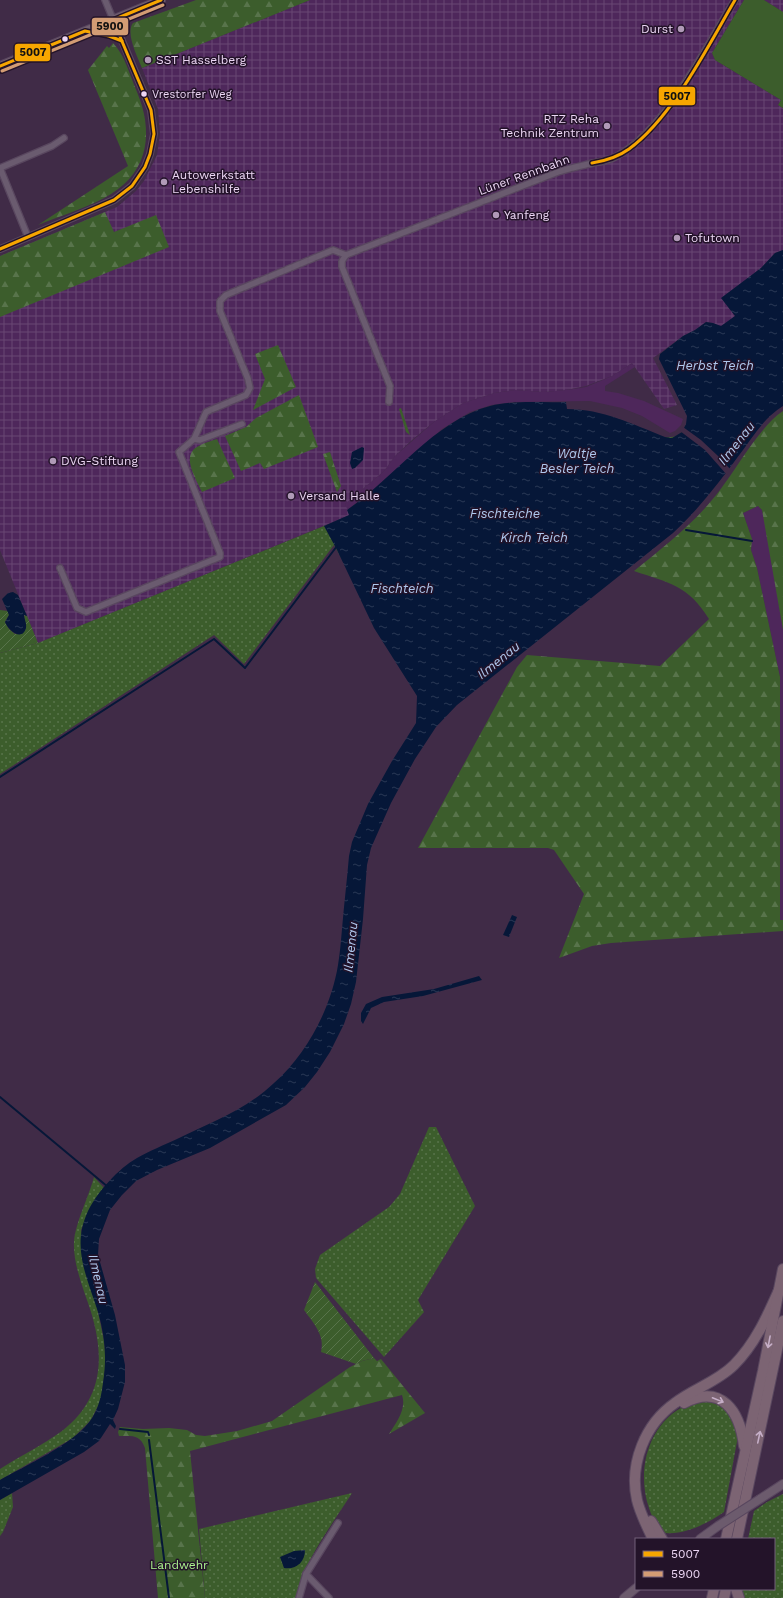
<svg xmlns="http://www.w3.org/2000/svg" width="783" height="1598" font-family="'Work Sans',sans-serif">
	<style>
		.built { fill: #4e275b }
		.industrial { fill: url(#industrial-grid) }
		.grass { fill: url(#grass-dots) }
		.forest { fill: url(#forest-firs) }
		.park { fill: #3c5d2c }
		.garden { fill: url(#garden-furrows) }
		.water { fill: url(#water-ripples) }
		.pier { fill: #402b47 }
		.lines { fill: none; stroke-linecap: round; stroke-linejoin: round }
		.stream { stroke: #061738; stroke-width: 2 }
		.street-casing { stroke: #59475f; stroke-width: 8 }
		.secondary-casing { stroke: #59475f; stroke-width: 10 }
		.primary-casing { stroke: #59475f; stroke-width: 10 }
		.highway-casing { stroke: #59475f; stroke-width: 12 }
		.street { stroke: #6a5b6f; stroke-width: 5.5 }
		.secondary { stroke: #6c5b6d; stroke-width: 8 }
		.primary { stroke: #725f70; stroke-width: 8 }
		.highway { stroke: #7c6473; stroke-width: 10 }
		.secondary-bridge-casing { stroke: #59475f; stroke-width: 10; stroke-linecap: butt }
		.secondary-bridge { stroke: #6c5b6d; stroke-width: 8 }
		.bus-1-casing { stroke: #231329; stroke-width: 6 }
		.bus-2-casing { stroke: #231329; stroke-width: 6 }
		.bus-1 { stroke: #f7a600; stroke-width: 3 }
		.bus-2 { stroke: #d39c74; stroke-width: 3 }
		.oneway { stroke: #c5aec7 }
		.poi-dot { fill: #b09ab7; stroke: #231329; stroke-width: 1.5 }
		.bus-dot { fill: #ecd6f4; stroke: #231329; stroke-width: 1.5 }
		.labels { text-anchor: middle; stroke-width: 3; stroke-linejoin: round; paint-order: stroke }
		.bus-label { font-size: 11px; fill: #ecd6f4; stroke: #231329; text-anchor: start }
		.poi-label { font-size: 12px; fill: #ecd6f4; stroke: #231329; text-anchor: start }
		.street-label { font-size: 12px; fill: #ecd6f4; stroke: #231329 }
		.park-label { font-size: 12px; fill: #acf48e; stroke: #231329 }
		.water-label { font-size: 13px; font-style: italic; fill: #aec8ee; stroke: #231329 }
		.line-badge { stroke: #231329; stroke-width: 1.5 }
		.pale-badge-label { font-size: 11px; text-anchor: middle; font-weight: bold; fill: #111 }
	</style>
	<defs>
		<pattern id="industrial-grid" width="8" height="8" patternUnits="userSpaceOnUse"><rect width="8" height="8" fill="#4e275b"/><path d="M0 4h8M4 0v8" fill="none" stroke="#684673"/></pattern>
		<pattern id="grass-dots" width="8" height="8" patternUnits="userSpaceOnUse"><rect width="8" height="8" fill="#3c5d2c"/><path d="M2 2h.1M6 6h.1" fill="none" stroke="#58744b" stroke-width="1.8" stroke-linecap="round"/></pattern>
		<pattern id="forest-firs" width="22" height="20" patternUnits="userSpaceOnUse"><rect width="22" height="20" fill="#3c5d2c"/><path d="M5 1l3.5 6h-7zM16 11l3.5 6h-7z" fill="#58744b"/></pattern>
		<pattern id="garden-furrows" width="10" height="10" patternUnits="userSpaceOnUse"><rect width="10" height="10" fill="#3c5d2c"/><path d="M-1 1l2-2M0 10L10 0M9 11l2-2" fill="none" stroke="#58744b"/></pattern>
		<pattern id="water-ripples" width="26" height="14" patternUnits="userSpaceOnUse"><rect width="26" height="14" fill="#061738"/><path d="M2 4q2-2 4 0t4 0M15 11q2-2 4 0t4 0" fill="none" stroke="#2a3855"/></pattern>
	</defs>
	<rect width="100%" height="100%" fill="#402b47"/>
	<g class="built">
		<polygon points="632,363 635,367 605,386 605,391 618,393 644,401 683,419 681,425 675,431 670,433 642,416 622,408 590,401 513,402 491,405 470,412 442,429 372,491 347,510 345,504 384,471 395,456 435,421 463,403 494,393 515,390 544,392 566,390 586,387 612,376"/>
		<polygon points="758,506 762,510 767,530 783,630 783,920 780,921 780,677 757,568 751,550 752,539 743,513"/>
	</g>
	<g class="industrial">
		<polygon points="310,0 744,0 712,53 715,60 781,100 778,105 783,108 783,250 775,253 761,268 722,298 735,316 721,327 713,323 706,322 695,330 683,336 653,358 677,405 664,409 632,363 612,376 586,386 566,390 544,392 515,390 494,393 463,403 435,421 412,440 395,456 384,471 345,504 350,515 38,643 0,550 0,256 117,207 136,191 144,181 157,155 160,134 158,109 142,68"/>
		<polygon points="764,0 783,0 783,12"/>
	</g>
	<g class="grass">
		<path d="M722,327L783,343L418,696L334,545L244,664L214,635L0,774V653L38,643L324,526L664,437C674,438 680,436 685,428Z"/>
		<polygon points="429,1127 436,1127 475,1206 418,1300 424,1312 384,1357 316,1278 315,1269 320,1255 389,1207 400,1194"/>
		<path d="M94,1177L104,1188L89,1211L81,1230L104,1341L106,1362L101,1400L91,1420L73,1438L0,1480V1469C20,1456 43,1445 62,1431C103,1399 105,1358 91,1312C84,1290 73,1265 74,1242C75,1224 89,1196 94,1177Z"/>
		<path d="M708,1401L721,1406L730,1414L738,1436L724,1512C710,1522 685,1535 666,1533C657,1529 652,1517 649,1508C636,1471 648,1422 687,1405C693,1402 701,1402 708,1401Z"/>
		<polygon points="12,1493 13,1507 3,1532 0,1536 0,1500"/>
		<path d="M352,1493C336,1519 298,1569 297,1598H205L199,1529Z"/>
		<polygon points="783,1494 783,1598 744,1598 741,1589 774,1589 774,1539 748,1539 754,1511 767,1502"/>
	</g>
	<g class="forest">
		<path d="M196,0H310L142,68C138,58 125,33 133,23Z"/>
		<path d="M113,43C125,55 130,76 137,92C153,130 150,170 111,194C92,206 60,216 38,225L128,166L88,70L107,46L109,48Z"/>
		<polygon points="105,212 114,232 156,215 169,247 0,317 0,256"/>
		<polygon points="278,345 296,387 253,410 265,379 255,354"/>
		<polygon points="299,395 318,447 264,469 260,463 241,471 225,436 246,427 256,418"/>
		<polygon points="401,408 410,435 406,432 399,409"/>
		<path d="M783,411V630L762,510L758,506L743,513L752,539L751,550L757,568L780,677V920H783V931L611,943L592,946L559,958L584,894L554,850L548,848H418L517,667L527,655L660,666L709,619C688,585 669,583 634,571C666,545 695,523 720,490C737,468 761,425 783,411Z"/>
		<path d="M217,439L235,478L202,492C196,479 181,456 197,447C203,443 211,441 217,439Z"/>
		<polygon points="330,452 341,486 337,492 323,454"/>
		<path d="M374,1358L377,1361L381,1359L425,1413L389,1434C396,1423 407,1409 402,1395L190,1451L205,1598H158L145,1448C140,1434 132,1436 119,1436L118,1432L120,1427L143,1429L169,1428L187,1430L196,1435L205,1436L237,1431L272,1421L350,1367L362,1361Z"/>
	</g>
	<polygon class="park" points="744,0 764,0 783,12 783,108 778,105 781,100 715,60 712,53"/>
	<g class="garden">
		<polygon points="0,610 8,611 9,615 5,622 9,629 15,634 23,632 26,628 24,615 27,616 38,643 0,653"/>
		<path d="M315,1282L374,1358L362,1361L356,1364L321,1352C325,1335 314,1324 304,1310Z"/>
	</g>
	<g class="water">
		<path d="M783,250V406C763,418 751,440 737,458C718,484 697,511 673,533L457,705L436,727L415,759L391,803L371,848L367,865L363,919L356,982L351,1004L344,1024L330,1052L317,1072L305,1087L286,1105L210,1148L157,1170L136,1181L122,1195L110,1210L99,1239L98,1255L115,1315L125,1365V1382L118,1409L113,1420L116,1426L115,1429L110,1424L99,1441L84,1452L0,1500V1480C25,1466 66,1447 85,1427C97,1415 101,1399 103,1383C107,1358 105,1336 98,1312C87,1277 71,1247 88,1211C98,1191 118,1169 137,1158C149,1151 164,1145 177,1139C210,1123 247,1109 274,1083C307,1054 331,1008 338,965C340,953 341,940 342,929C344,904 347,880 349,856L352,842L368,804L392,761L416,723L417,696L374,628L337,550L324,526L349,515L347,510C394,478 435,420 490,406C514,400 541,403 566,402L567,409C603,409 632,424 665,437L672,438L682,432L686,424L687,416L659,359L660,354L683,336L695,330L706,322L713,323L721,326L735,316L721,298L761,268L775,253Z"/>
		<polygon points="362,447 364,448 363,460 355,468 352,469 350,463 352,452"/>
		<path d="M13,592L18,595L27,616L24,615C24,619 27,623 26,628C22,642 8,630 5,622L9,615L2,599L8,593Z"/>
		<polygon points="512,915 517,917 509,937 503,935"/>
		<polygon points="479,976 482,980 423,996 384,1002 371,1008 363,1024 361,1021 361,1013 366,1004 382,997 434,989"/>
		<path d="M305,1550C305,1562 296,1570 284,1568L280,1557L294,1551Z"/>
	</g>
	<polygon class="pier" points="683,427 701,440 718,456 731,470 727,475 705,450 680,431"/>
	<g class="lines">
		<g class="stream">
			<polyline points="686,530 752,541"/>
			<polyline points="0,777 214,639 245,668 337,546"/>
			<polyline points="0,1097 108,1187"/>
			<polyline points="120,1429 148,1432 149,1435"/>
			<polyline points="149,1440 169,1598"/>
		</g>
		<g class="street-casing">
			<g id="street">
				<polyline points="0,168 28,237"/>
				<polyline points="0,168 52,146 64,138"/>
				<polyline points="0,249 114,200 132,186 145,167 150,154 154,134 151,110 105,0"/>
				<path d="M389,402L390,386L342,267V261L346,255L558,172C570,168 581,166 593,163C599,162 606,161 611,159C663,136 705,48 735,0"/>
				<polyline points="194,439 200,440 242,424"/>
				<polyline points="60,568 77,608 86,612 220,557 220,553 179,452 194,439 206,412 246,395 250,388 248,379 220,311 220,301 226,295 333,250 346,255"/>
				<polyline points="306,1574 329,1598"/>
				<polyline points="299,1598 306,1574 338,1523"/>
			</g>
		</g>
		<g class="secondary-casing">
			<g id="secondary">
				<polyline points="760,1499 783,1484"/>
				<polyline points="700,1539 718,1526"/>
				<polyline points="624,1598 636,1588"/>
			</g>
		</g>
		<g class="primary-casing">
			<polyline id="primary" points="0,66 161,0"/>
		</g>
		<g class="highway-casing">
			<g id="highway">
				<path d="M684,1403C722,1383 740,1412 744,1446"/>
				<polyline points="651,1521 662,1539"/>
				<path d="M653,1539C647,1527 640,1513 637,1500C629,1464 645,1424 675,1403C693,1389 717,1382 734,1365C755,1344 767,1317 779,1290"/>
				<polyline points="726,1539 763,1371 783,1269"/>
				<polyline points="737,1539 783,1321"/>
				<polyline points="736,1589 739,1598"/>
				<polyline points="712,1598 714,1589"/>
				<polyline points="724,1598 726,1589"/>
			</g>
		</g>
		<use href="#street" class="street"/>
		<use href="#secondary" class="secondary"/>
		<use href="#primary" class="primary"/>
		<use href="#highway" class="highway"/>
		<g class="secondary-bridge-casing">
			<polyline id="secondary-bridge" points="718,1526 760,1499"/>
		</g>
		<use href="#secondary-bridge" class="secondary-bridge"/>
		<g class="bus-1-casing">
			<g id="bus-1">
				<polyline points="113,20 161,0"/>
				<polyline points="0,66 85,31 109,36 122,41"/>
				<path d="M592,163C605,161 618,157 629,149C672,118 708,46 735,0"/>
				<polyline points="0,249 114,200 132,186 145,167 150,154 154,134 151,110 113,20"/>
			</g>
		</g>
		<g class="bus-2-casing">
			<polyline id="bus-2" points="2,71 163,5"/>
		</g>
		<use href="#bus-1" class="bus-1"/>
		<use href="#bus-2" class="bus-2"/>
	</g>
	<defs><path id="oneway-shaft" d="M-6 0H5M1.5-3L5.5 0L1.5 3" fill="none" stroke-width="1.6" stroke-linecap="round" stroke-linejoin="round"/></defs>
	<g class="oneway">
		<use href="#oneway-shaft" transform="translate(769 1342) rotate(101)"/>
		<use href="#oneway-shaft" transform="translate(718 1400) rotate(22)"/>
		<use href="#oneway-shaft" transform="translate(759 1437) rotate(-78)"/>
	</g>
	<g class="poi-dot">
		<circle cx="681" cy="29" r="4"/>
		<circle cx="148" cy="60" r="4"/>
		<circle cx="607" cy="126" r="4"/>
		<circle cx="164" cy="182" r="4"/>
		<circle cx="496" cy="215" r="4"/>
		<circle cx="677" cy="238" r="4"/>
		<circle cx="53" cy="461" r="4"/>
		<circle cx="291" cy="496" r="4"/>
	</g>
	<g class="bus-dot">
		<circle cx="65" cy="39" r="3.5"/>
		<circle cx="144" cy="94" r="3.5"/>
	</g>
	<g class="labels">
		<g class="bus-label">
			<text x="152" y="98">Vrestorfer Weg</text>
		</g>
		<g class="poi-label">
			<text x="673" y="33" text-anchor="end">Durst</text>
			<text x="156" y="64">SST Hasselberg</text>
			<text x="599" y="123" text-anchor="end">RTZ Reha<tspan x="599" dy="14">Technik Zentrum</tspan></text>
			<text x="172" y="179">Autowerkstatt<tspan x="172" dy="14">Lebenshilfe</tspan></text>
			<text x="504" y="219">Yanfeng</text>
			<text x="685" y="242">Tofutown</text>
			<text x="61" y="465">DVG-Stiftung</text>
			<text x="299" y="500">Versand Halle</text>
		</g>
		<g class="street-label">
			<text transform="translate(524 175) rotate(-20)" y="4">Lüner Rennbahn</text>
		</g>
		<g class="park-label">
			<text x="179" y="1569">Landwehr</text>
		</g>
		<g class="water-label">
			<text x="715" y="370">Herbst Teich</text>
			<text transform="translate(736 443) rotate(-52)" y="5">Ilmenau</text>
			<text x="577" y="458">Waltje<tspan x="577" dy="15">Besler Teich</tspan></text>
			<text x="505" y="518">Fischteiche</text>
			<text x="534" y="542">Kirch Teich</text>
			<text x="402" y="593">Fischteich</text>
			<text transform="translate(498 660) rotate(-39)" y="5">Ilmenau</text>
			<text transform="translate(350 947) rotate(-84)" y="5">Ilmenau</text>
			<text transform="translate(99 1279) rotate(77)" y="5">Ilmenau</text>
		</g>
	</g>
	<g class="line-badge">
		<rect x="91" y="17" width="38" height="19" rx="4" fill="#d39c74"/>
		<rect x="14" y="43" width="37" height="19" rx="4" fill="#f7a600"/>
		<rect x="658" y="86" width="38" height="20" rx="4" fill="#f7a600"/>
	</g>
	<g class="pale-badge-label">
		<text x="110" y="30">5900</text>
		<text x="33" y="56">5007</text>
		<text x="677" y="100">5007</text>
	</g>
	<rect x="635" y="1538" width="140" height="52" fill="#231329" stroke="#73617a"/>
	<rect x="643" y="1551" width="20" height="6" fill="#f7a600" stroke="#73617a"/>
	<text x="671" y="1558" font-size="12" fill="#ecd6f4">5007</text>
	<rect x="643" y="1571" width="20" height="6" fill="#d39c74" stroke="#73617a"/>
	<text x="671" y="1578" font-size="12" fill="#ecd6f4">5900</text>
</svg>
